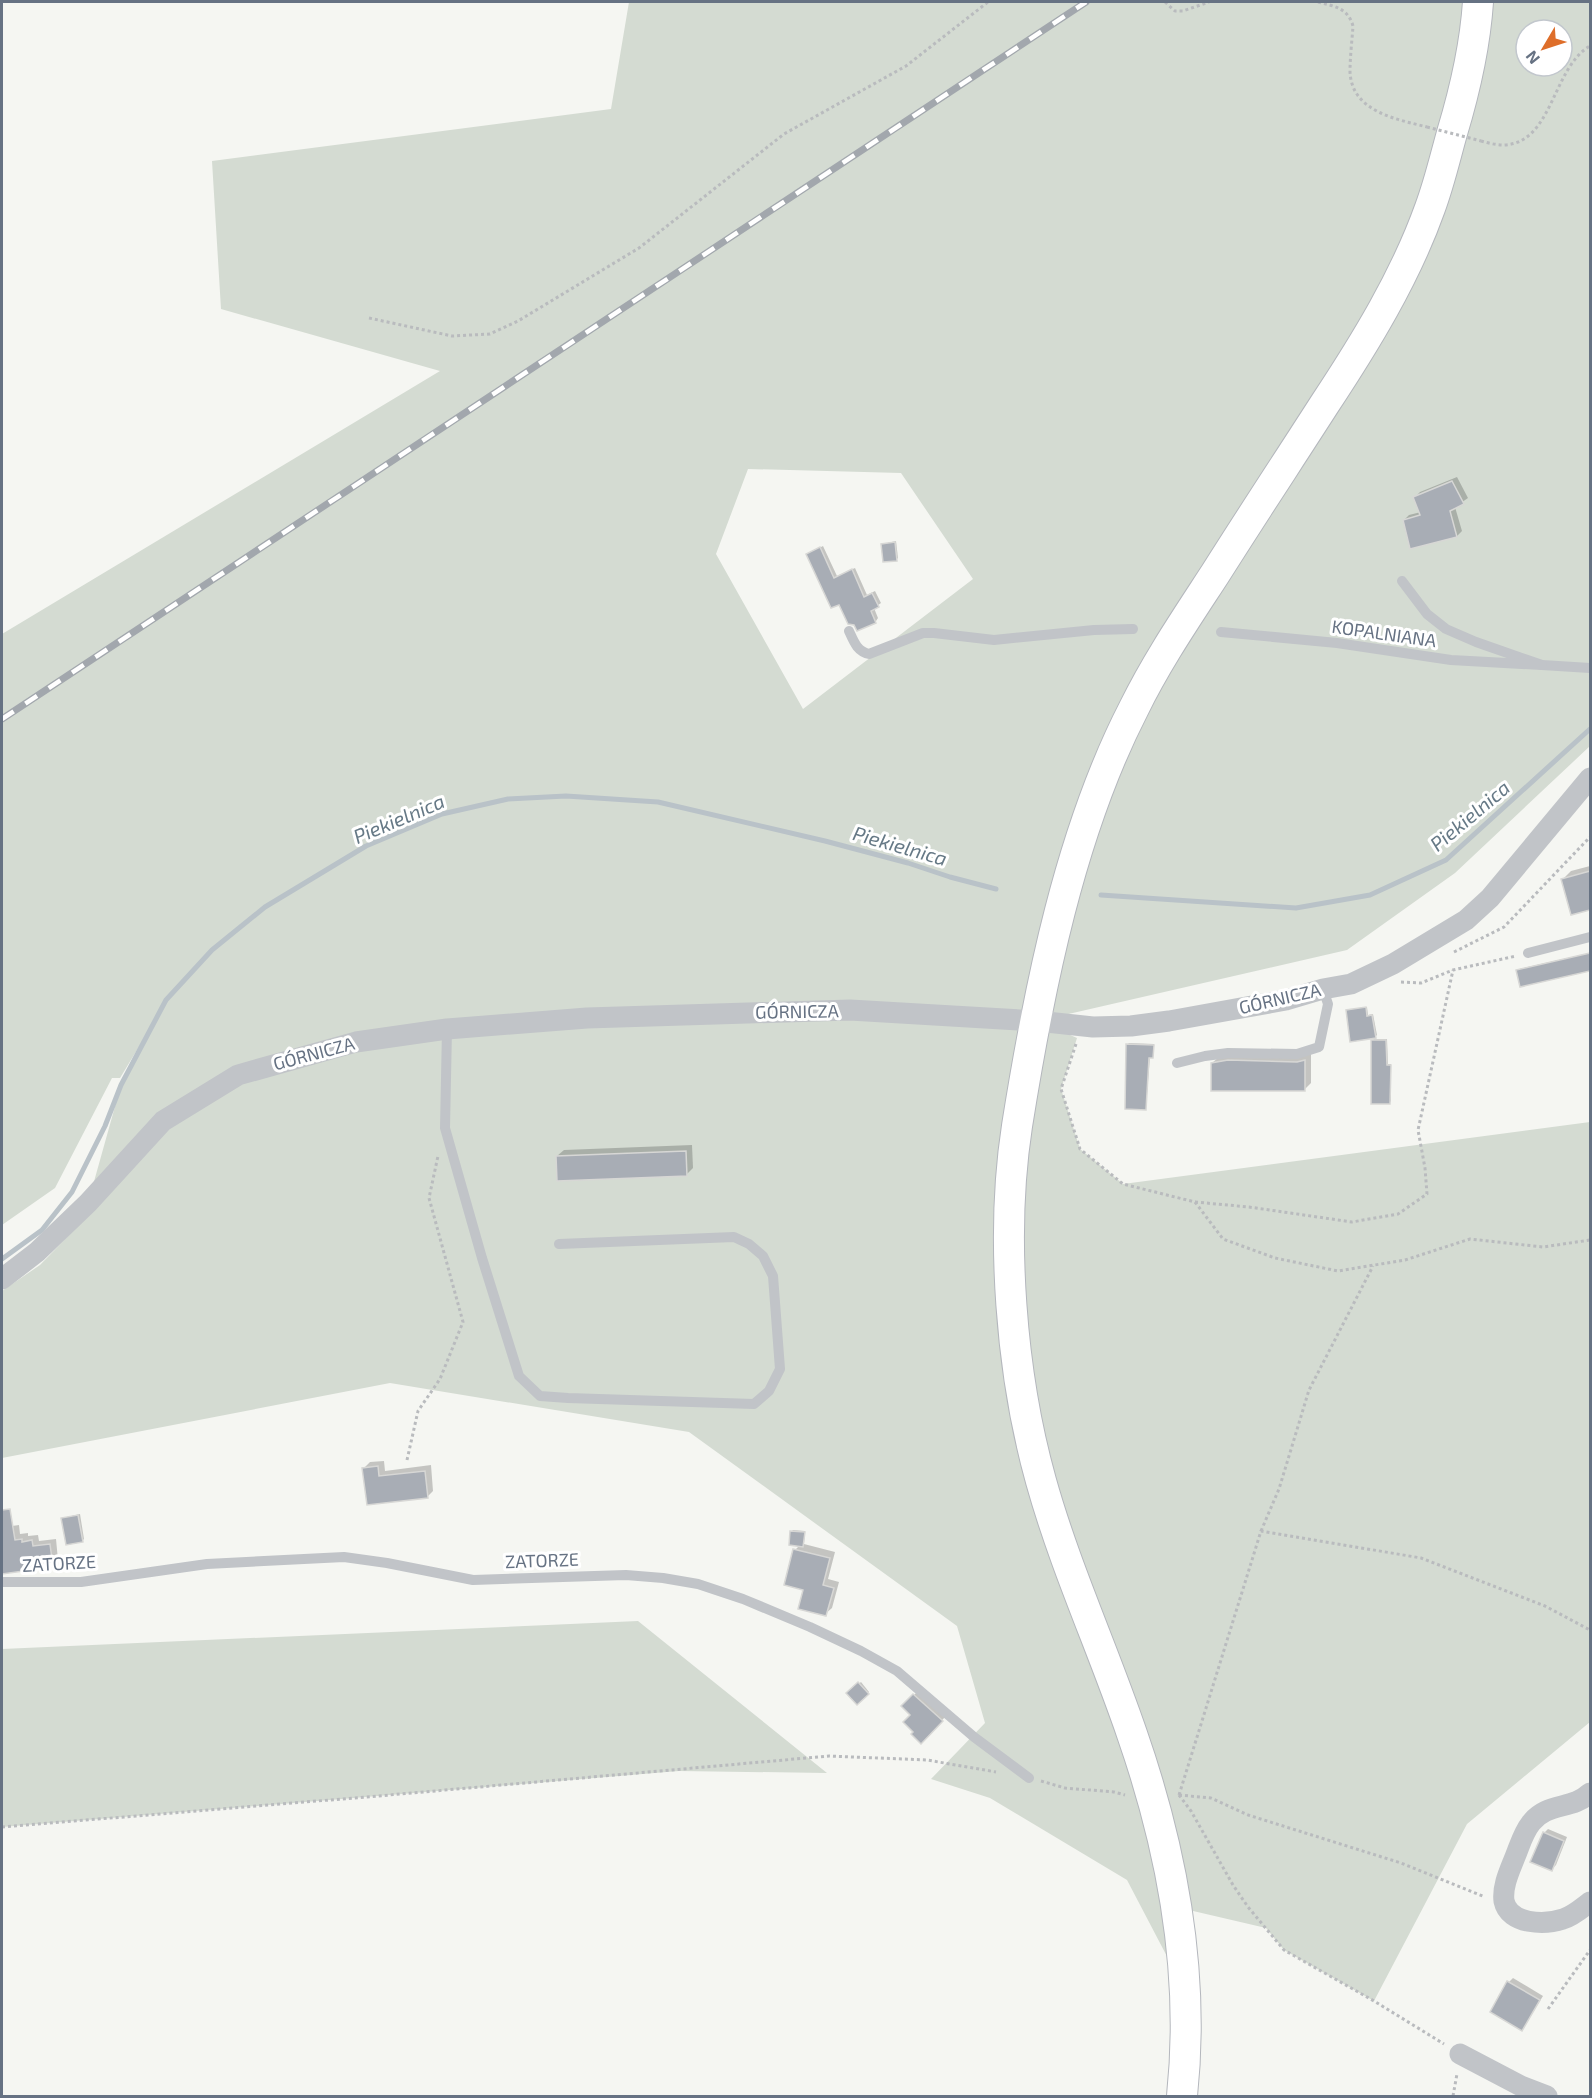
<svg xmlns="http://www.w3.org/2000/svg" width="1592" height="2098" font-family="'Exo 2',sans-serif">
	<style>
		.green { fill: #d4dbd2; fill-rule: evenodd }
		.shadow { fill: #0003 }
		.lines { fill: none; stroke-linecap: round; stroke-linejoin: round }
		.stream { stroke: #b9c2c8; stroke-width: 5 }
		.building { fill: #a8adb5; stroke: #d7d7d5; stroke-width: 1.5 }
		.secondary-casing { stroke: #b4b7bd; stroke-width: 32 }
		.path { stroke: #b9bbbe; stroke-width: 3; stroke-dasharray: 3 3; stroke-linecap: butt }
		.lane { stroke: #c1c4c8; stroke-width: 10 }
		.street { stroke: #c1c4c8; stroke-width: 21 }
		.secondary { stroke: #fff; stroke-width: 30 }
		.rail-casing { stroke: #a2a7ad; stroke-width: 7 }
		.rail { stroke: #fff; stroke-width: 4.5; stroke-dasharray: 14; stroke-linecap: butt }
		.path-bridge { stroke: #b9bbbe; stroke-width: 3; stroke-dasharray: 3 3; stroke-linecap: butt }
		.labels { text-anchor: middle; stroke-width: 6; stroke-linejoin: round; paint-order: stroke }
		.street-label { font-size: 18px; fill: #667283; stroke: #fff }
		.water-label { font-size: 20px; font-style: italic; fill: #667986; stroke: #fff }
	</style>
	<rect width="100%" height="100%" fill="#f5f6f2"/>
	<g class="green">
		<path d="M629,2H1590V746L1455,873L1347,950L1038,1021L1077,1038L1061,1089L1080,1149L1123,1184L1590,1122V1722L1467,1824L1374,2001L1284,1950L1266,1928L1176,1907L1183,1987L1127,1880L990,1798L931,1779L985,1723L957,1626L689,1432L390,1383L2,1458V1291L40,1265L114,1189L88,1203L121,1085L157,1017L120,1078H112L55,1188L2,1225V634L440,371L221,309L212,161L611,109ZM1526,30H1562V66H1526ZM748,469L901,473L973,579L803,709L716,554Z"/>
		<polygon points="638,1621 827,1773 679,1771 2,1827 2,1649"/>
	</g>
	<g class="shadow">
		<polygon points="1457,477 1468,498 1455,507 1462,531 1457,536 1411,547 1404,520 1409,515 1421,512 1415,497 1420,492"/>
		<polygon points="896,541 898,558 897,559 883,544"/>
		<polygon points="823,546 837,576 855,568 867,595 875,591 881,603 874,608 878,618 876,621 858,630 808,554"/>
		<polygon points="1590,866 1590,909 1572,914 1563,879 1571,871"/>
		<polygon points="1590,953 1590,970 1521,986 1518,970 1519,969"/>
		<polygon points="1367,1007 1368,1015 1373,1014 1377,1035 1375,1037 1348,1010"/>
		<polygon points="1374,1039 1387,1039 1388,1064 1391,1064 1391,1101 1390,1102 1372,1041"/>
		<polygon points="1129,1043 1154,1044 1154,1055 1150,1056 1146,1108 1128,1044"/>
		<polygon points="1311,1054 1311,1083 1304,1090 1212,1063 1219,1057"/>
		<polygon points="692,1145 693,1168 687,1174 557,1156 564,1150"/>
		<polygon points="384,1461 385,1471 431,1465 433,1491 427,1497 368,1504 364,1468 370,1462"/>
		<polygon points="80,1514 84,1539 82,1541 63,1518"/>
		<polygon points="19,1525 20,1534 28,1533 28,1536 38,1535 39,1541 56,1539 58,1560 52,1566 2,1573 2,1530 5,1527"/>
		<polygon points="793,1530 805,1531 804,1544 835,1552 828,1579 839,1582 832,1608 825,1614 804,1589 795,1550 800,1545 792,1531"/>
		<polygon points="861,1682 869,1692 857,1703 848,1693"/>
		<polygon points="917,1692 946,1716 921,1742 915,1732 912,1715 903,1706"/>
		<polygon points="1548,1829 1567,1837 1556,1865 1552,1869 1544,1833"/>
		<polygon points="1513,1978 1543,1996 1522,2030 1509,1982"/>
	</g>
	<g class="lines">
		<g class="stream">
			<polyline points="1101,895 1296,908 1370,895 1446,860 1590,729"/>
			<polyline points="2,1259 42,1230 72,1192 105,1126 121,1085 166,1000 212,950 265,907 366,846 442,814 508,799 566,796 658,802 825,841 908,863 950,877 996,889"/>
		</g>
	</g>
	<g class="building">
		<polygon points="1452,481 1464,504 1450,511 1457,537 1410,549 1403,520 1420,515 1413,497"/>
		<polygon points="895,542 897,561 883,562 881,544"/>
		<polygon points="820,547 834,578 852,569 864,597 872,593 879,607 871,611 876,623 857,631 854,625 848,624 839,605 831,608 806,554"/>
		<polygon points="1590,871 1590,910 1571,915 1561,879"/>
		<polygon points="1590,953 1590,971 1520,987 1516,970"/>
		<polygon points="1366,1007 1367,1016 1372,1015 1376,1038 1350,1042 1346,1010"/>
		<polygon points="1371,1040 1386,1040 1387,1065 1391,1065 1390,1104 1371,1104"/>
		<polygon points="1126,1044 1154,1045 1153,1058 1149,1058 1146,1110 1125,1109"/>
		<polygon points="1228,1060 1297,1062 1305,1060 1305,1091 1211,1091 1211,1063"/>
		<polygon points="686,1151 687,1176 557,1181 556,1156"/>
		<polygon points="378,1466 379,1476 425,1471 428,1498 367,1505 362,1468"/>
		<polygon points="10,1509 15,1540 22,1539 22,1542 32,1540 33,1546 50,1544 53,1567 2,1574 2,1510"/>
		<polygon points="78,1515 83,1542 66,1545 61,1518"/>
		<polygon points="790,1531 805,1532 803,1547 789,1545"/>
		<polygon points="793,1549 830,1558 823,1585 834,1588 826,1616 798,1609 803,1590 784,1585"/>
		<polygon points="858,1682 869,1694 857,1705 846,1693"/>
		<polygon points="913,1694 943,1721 921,1744 911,1734 913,1732 903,1722 910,1715 901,1706"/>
		<polygon points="1543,1832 1564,1841 1552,1871 1530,1862"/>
		<polygon points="1507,1981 1540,2000 1522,2031 1490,2012"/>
	</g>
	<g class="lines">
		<g class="secondary-casing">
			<path id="secondary" d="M1182,2096C1195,1975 1172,1849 1132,1734C1103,1649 1065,1567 1041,1481C1011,1374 1000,1236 1017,1126C1039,988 1070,832 1134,708C1157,661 1187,617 1215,574C1251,517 1288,461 1324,405C1365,343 1405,278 1430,208C1439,184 1445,158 1452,133C1465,90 1475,46 1478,2"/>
		</g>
		<g class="path">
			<polyline points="1165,2 1175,11 1183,11 1209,2"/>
			<path d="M1318,2C1334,6 1348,8 1353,26C1352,41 1350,57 1350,72C1352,112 1396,119 1427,127"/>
			<path d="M1481,141C1488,143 1496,145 1504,145C1553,143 1552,68 1590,46"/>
			<polyline points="369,318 452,336 490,334 518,321 639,248 784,134 906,66 988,2"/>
			<polyline points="1454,952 1504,927 1590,837"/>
			<polyline points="1401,982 1421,983 1453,970 1516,956"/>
			<polyline points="1076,1044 1061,1089 1080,1149 1123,1184 1195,1202 1223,1239 1275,1258 1338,1271 1405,1260 1470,1239 1543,1247 1590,1240"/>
			<polyline points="1195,1202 1249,1207 1352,1222 1398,1214 1427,1194 1425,1168 1418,1130 1453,970"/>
			<polyline points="407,1460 418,1411 440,1379 463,1322 429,1198 438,1156"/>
			<polyline points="1261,1531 1279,1489 1309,1390 1373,1266"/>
			<polyline points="1041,1781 1065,1788 1114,1792 1125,1795"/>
			<polyline points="1179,1795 1261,1531 1421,1558 1545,1606 1590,1630"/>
			<polyline points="1179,1795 1191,1811 1233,1885 1248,1907 1284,1950 1374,2001 1444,2044"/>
			<polyline points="1179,1795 1211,1798 1248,1815 1401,1863 1485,1897"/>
			<polyline points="2,1827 378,1796 829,1756 927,1760 996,1772"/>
			<polyline points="1548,2009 1590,1950"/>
			<polyline points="1453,2096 1457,2074"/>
		</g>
		<g class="lane">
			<polyline points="1402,581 1427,614 1446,629 1476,642 1542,665 1590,668"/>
			<path d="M849,631C854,642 857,651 869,654L923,633H934L994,640L1094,630L1133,629"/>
			<polyline points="1221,632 1337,643 1451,660 1542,665"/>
			<polyline points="1528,953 1590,937"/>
			<polyline points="447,1029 445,1128 482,1258 519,1376 540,1396 568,1398 754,1404 769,1391 780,1369 773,1276 763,1256 749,1244 734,1237 559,1244"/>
			<polyline points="1177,1063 1205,1056 1228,1053 1297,1054 1319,1047 1328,1004 1323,989"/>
			<polyline points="2,1582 81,1582 207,1564 344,1557 387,1563 473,1580 626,1575 663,1578 698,1584 743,1599 810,1627 861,1651 897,1671 974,1737 1029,1778"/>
		</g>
		<g class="street">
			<polyline points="2,1279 37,1252 88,1203 163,1121 238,1075 356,1042 447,1029 587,1018 850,1010 1037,1021 1093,1027 1131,1026 1169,1021 1286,1000 1323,989 1351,984 1393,964 1466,920 1490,898 1590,778"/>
			<path d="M1590,1793C1572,1810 1547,1802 1531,1823C1523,1833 1520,1845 1515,1857C1510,1870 1502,1886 1504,1901C1509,1925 1545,1925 1563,1919C1573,1916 1582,1908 1590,1902"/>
			<polyline points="1460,2054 1521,2086 1547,2096"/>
		</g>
		<use href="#secondary" class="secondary"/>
		<g class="rail-casing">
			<polyline id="rail" points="2,719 1086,2"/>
		</g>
		<use href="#rail" class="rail"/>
		<polyline class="path-bridge" points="1427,127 1481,141"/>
	</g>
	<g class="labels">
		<g class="street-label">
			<text transform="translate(1384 634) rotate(8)" y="6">KOPALNIANA</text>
			<text transform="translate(1280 999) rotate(-13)" y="6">GÓRNICZA</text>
			<text transform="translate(797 1012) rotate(-1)" y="6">GÓRNICZA</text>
			<text transform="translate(314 1054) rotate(-15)" y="6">GÓRNICZA</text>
			<text transform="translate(542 1561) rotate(-2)" y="6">ZATORZE</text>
			<text transform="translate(59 1564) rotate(-3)" y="6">ZATORZE</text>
		</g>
		<g class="water-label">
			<text transform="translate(1470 816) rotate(-40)" y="7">Piekielnica</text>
			<text transform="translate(399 819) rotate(-23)" y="7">Piekielnica</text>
			<text transform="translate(900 846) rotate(16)" y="7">Piekielnica</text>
		</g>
	</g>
	<rect width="1592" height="2098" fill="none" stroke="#667283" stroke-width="6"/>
	<g transform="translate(1544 48) rotate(231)"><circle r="28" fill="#ffffff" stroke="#c2c7cd" stroke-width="1.5"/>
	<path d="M0-4.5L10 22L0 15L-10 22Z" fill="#de6e2a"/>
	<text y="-9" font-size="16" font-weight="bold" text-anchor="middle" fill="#667283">N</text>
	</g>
</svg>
